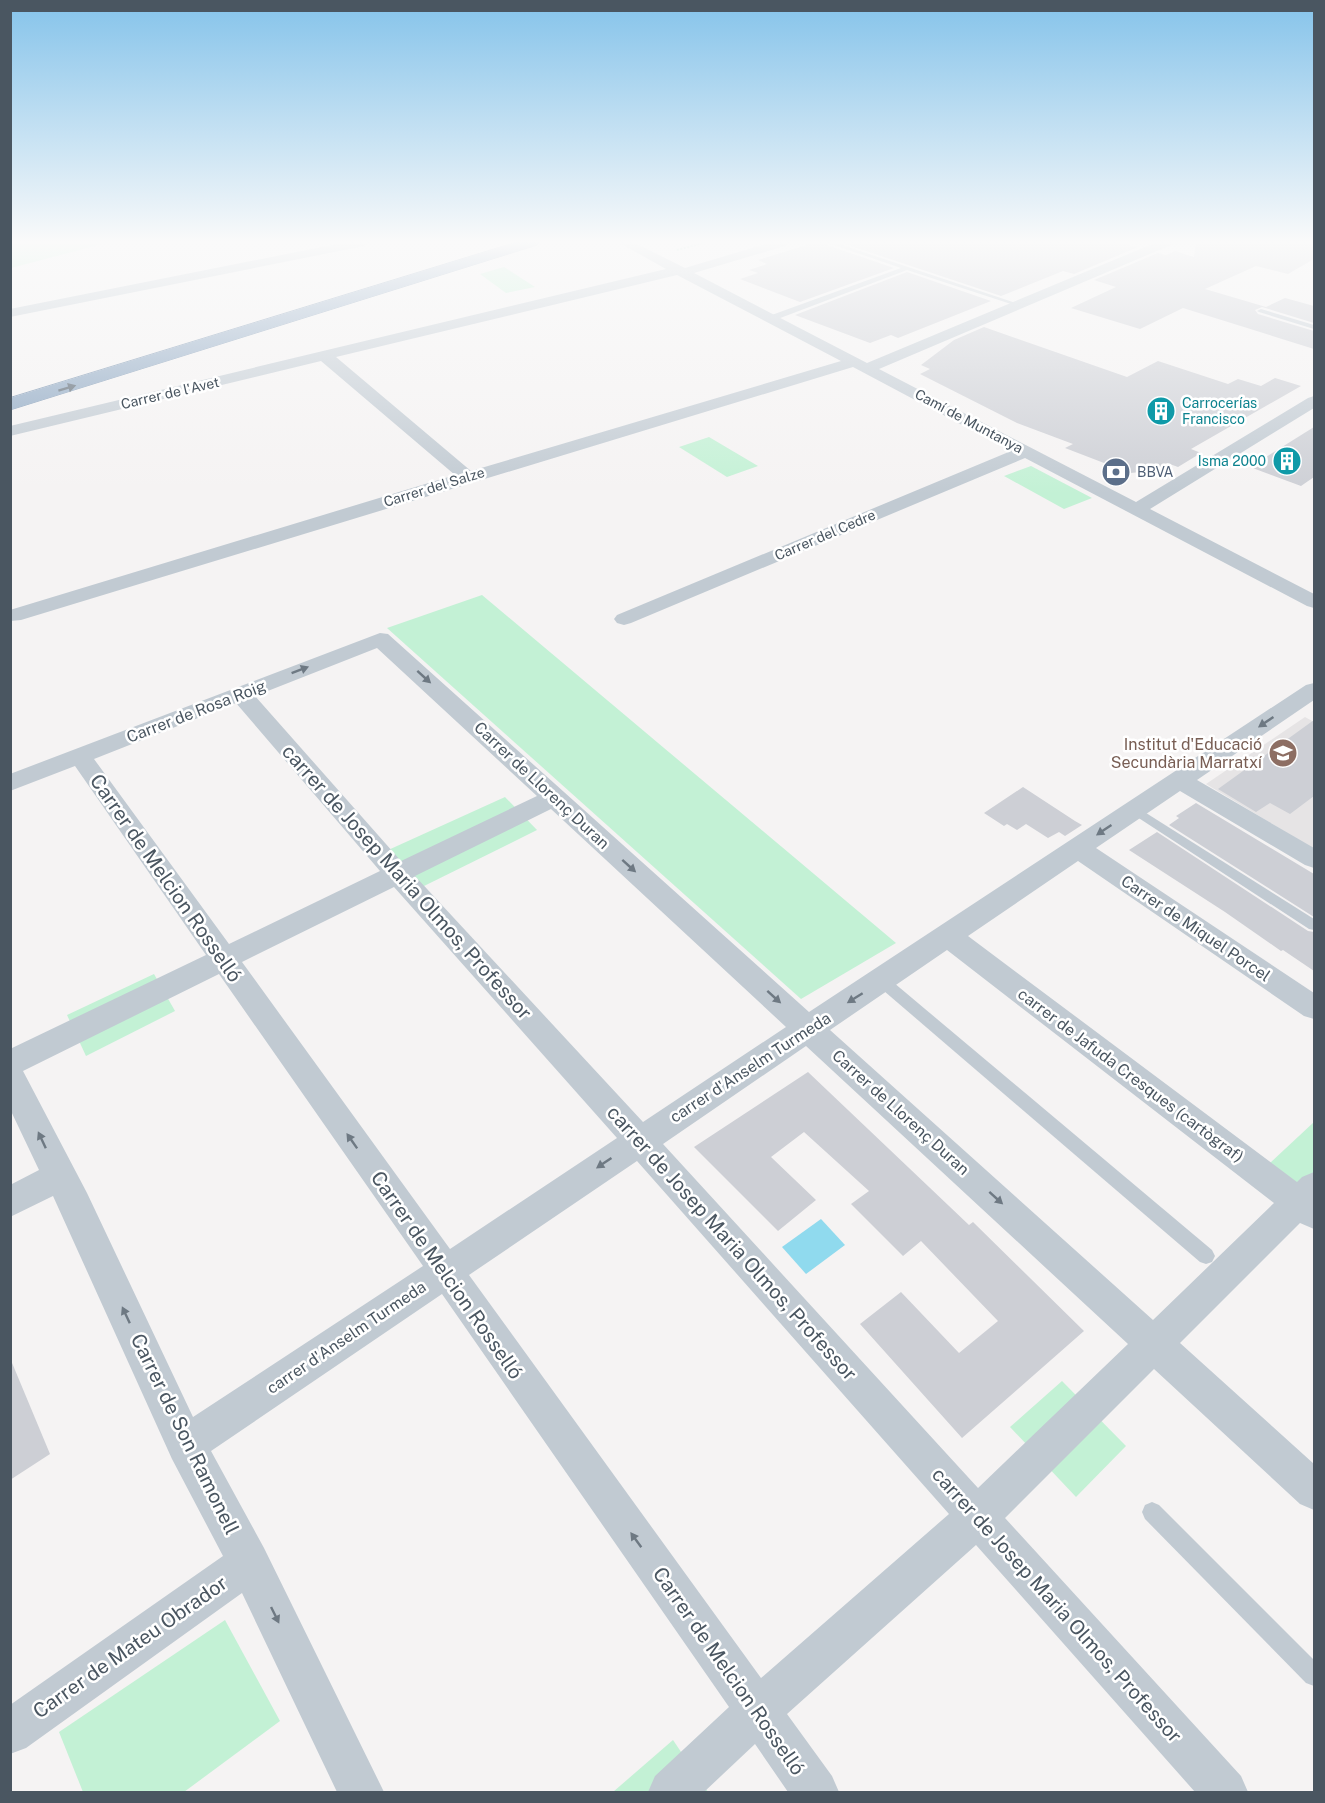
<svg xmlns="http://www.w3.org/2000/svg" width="1325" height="1803" font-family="'Public Sans',sans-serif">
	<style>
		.education { fill: #e6e4e5 }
		.green { fill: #c3f1d5 }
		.water { fill: #90daee }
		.building { fill: #cdcfd5 }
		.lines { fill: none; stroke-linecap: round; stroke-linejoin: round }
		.highway-casing { stroke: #7690ad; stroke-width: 1 }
		.path { stroke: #7ad0a6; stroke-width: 2; stroke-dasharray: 2 1.5; stroke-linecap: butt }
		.lane { fill: #c1cad2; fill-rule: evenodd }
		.street { fill: #c1cad2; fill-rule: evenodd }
		.highway { fill: #8ba5c1; fill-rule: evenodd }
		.oneway { fill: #505e6b }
		.oneway2 { fill: #6e7983 }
		.labels { text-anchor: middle; stroke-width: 5; stroke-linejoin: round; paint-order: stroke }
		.far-street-label { font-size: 14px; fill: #4a5661; stroke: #fff }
		.far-culture-label { font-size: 14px; fill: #0d838f; stroke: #fff; text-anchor: start }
		.far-service-label { font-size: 14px; fill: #4e5e75; stroke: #fff; text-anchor: start }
		.street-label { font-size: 16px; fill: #4a5661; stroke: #fff }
		.education-label { font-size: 16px; fill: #785e54; stroke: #fff; text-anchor: end }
		.near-street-label { font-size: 20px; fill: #4a5661; stroke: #fff }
	</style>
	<rect width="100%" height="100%" fill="#f5f3f3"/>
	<polygon class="education" points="1305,717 1314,722 1314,849 1206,784"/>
	<g class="green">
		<polygon points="11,242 110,242 11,268"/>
		<polygon points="504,267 535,287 506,293 480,274"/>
		<polygon points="709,437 758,466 727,477 679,447"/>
		<polygon points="1031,466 1092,498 1064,509 1004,476"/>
		<polygon points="482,595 896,943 801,999 387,628"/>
		<polygon points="505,797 537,830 420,888 386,851"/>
		<polygon points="154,974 175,1011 86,1056 67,1015"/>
		<polygon points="1314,1122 1314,1195 1270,1163"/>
		<polygon points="1062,1381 1126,1446 1076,1497 1010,1427"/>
		<polygon points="225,1620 280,1721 184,1792 83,1792 59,1732"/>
		<polygon points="673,1740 708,1792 613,1792"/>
	</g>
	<polygon class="water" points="821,1219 845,1245 806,1274 782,1247"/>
	<g class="building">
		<polygon points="816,242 823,242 824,244 894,268 800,302 740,279 758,273 749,270 767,264 758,260"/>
		<polygon points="839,242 1117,242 1138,247 1074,274 1063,271 1001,296"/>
		<polygon points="1196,242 1314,242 1314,259 1288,274 1256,266 1205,289 1266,307 1285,298 1314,306 1314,323 1262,307 1255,310 1258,314 1314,331 1314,349 1183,308 1140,329 1071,308 1116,287 1094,280 1158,253 1166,255 1175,251 1194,257"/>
		<polygon points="907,272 991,301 898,338 891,335 870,343 795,315"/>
		<polygon points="984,327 1127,377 1158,361 1228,384 1238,379 1261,386 1275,378 1301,386 1191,449 1201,453 1178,467 1167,463 1153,471 1130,473 1065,448 1073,444 1017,423 920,374 930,369 921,365 954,340"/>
		<polygon points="1314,427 1314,477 1301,486 1250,467"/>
		<polygon points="1314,720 1314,796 1290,814 1270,803 1256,812 1218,789"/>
		<polygon points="1023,787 1075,821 1082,825 1065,836 1059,832 1048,838 1026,824 1017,830 1007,824 1004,826 984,813"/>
		<polygon points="1196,803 1314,874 1314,917 1169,825 1179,818 1176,816"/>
		<polygon points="1157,832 1308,931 1314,932 1314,971 1283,950 1281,951 1225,912 1129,850"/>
		<polygon points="808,1072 969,1225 973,1222 1084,1331 962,1438 860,1324 901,1292 959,1353 998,1321 921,1241 903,1256 851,1204 869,1191 804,1132 771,1157 816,1200 778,1231 694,1147"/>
		<polygon points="10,1358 50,1454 10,1480"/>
	</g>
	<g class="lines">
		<g class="highway-casing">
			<polygon id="highway" points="517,242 540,242 537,245 10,410 10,398"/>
		</g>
		<polyline class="path" points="677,250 707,242"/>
		<g class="lane">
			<polygon points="825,242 833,242 1019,304 1014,305 907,270 775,320 769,320 769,316 901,268"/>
			<polygon points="1261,309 1314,325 1314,329 1259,312 1257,311"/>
			<polygon points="1135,806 1314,919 1314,930 1309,929 1131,813 1129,810 1131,807"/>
			<polygon points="882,975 887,977 1212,1250 1215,1256 1212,1262 1206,1264 1200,1262 877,985 875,981 877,977"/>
			<polygon points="1152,1502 1159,1505 1314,1660 1314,1686 1306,1683 1145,1519 1142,1512 1145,1505"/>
		</g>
		<g class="street">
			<polygon points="347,242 370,242 364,246 10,317 10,309"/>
			<path d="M618,242H633L685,268L772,242H790L788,245L694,273L867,363L1157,242H1173L1171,245L879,369L1136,502L1308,398L1314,396V408L1150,509L1314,594V608L1307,606L1025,458L631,623L624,625L617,623L614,619L617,615L1011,451L853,367L21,620L10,621V610L455,475L321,361L10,436V426L666,269ZM677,275L841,361L471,471L336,357Z"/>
			<path d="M380,633L388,634L809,1012L1306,685L1314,683V700L1197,780L1314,848V868L1305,865L1180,791L1096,848L1314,993V1019L1304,1016L1078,861L968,936L1297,1182L1302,1177L1314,1172V1229L1300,1223L1180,1343L1314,1464V1510L1300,1504L1154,1369L1005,1518L1241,1776L1248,1792H1195L976,1545L787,1714L832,1776L839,1792H788L755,1744L704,1792H648L655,1776L729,1707L442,1294L211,1451L264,1548L384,1792H337L242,1593L26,1748L10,1754V1705L223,1556L172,1459L53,1196L10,1217V1185L39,1170L10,1109V1049L206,955L75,766L10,791V774ZM377,648L537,796L401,861L255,696ZM236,703L380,871L229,944L94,759ZM551,809L786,1027L643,1122L415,876ZM394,887L617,1138L450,1249L242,962ZM947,950L1274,1203L1153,1320L830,1030ZM219,974L423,1266L193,1417L87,1193L23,1071ZM806,1046L1128,1344L978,1488L663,1144ZM637,1161L949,1514L761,1678L469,1275Z"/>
		</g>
		<use href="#highway" class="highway"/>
	</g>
	<defs><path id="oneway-solid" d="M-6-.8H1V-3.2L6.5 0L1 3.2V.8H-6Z" transform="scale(1.5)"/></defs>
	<use class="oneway" href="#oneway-solid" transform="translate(67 388) rotate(-17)"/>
	<g class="oneway2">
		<use href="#oneway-solid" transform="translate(300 670) rotate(-21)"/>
		<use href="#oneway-solid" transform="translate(424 677) rotate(42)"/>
		<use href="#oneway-solid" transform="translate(1266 722) rotate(146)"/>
		<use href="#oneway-solid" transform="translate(1104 830) rotate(146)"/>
		<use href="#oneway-solid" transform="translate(629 866) rotate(42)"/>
		<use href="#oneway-solid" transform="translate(774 997) rotate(42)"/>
		<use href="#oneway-solid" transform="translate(855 998) rotate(148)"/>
		<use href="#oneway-solid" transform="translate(42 1140) rotate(-115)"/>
		<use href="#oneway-solid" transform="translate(352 1141) rotate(-125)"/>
		<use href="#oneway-solid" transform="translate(604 1163) rotate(146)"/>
		<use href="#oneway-solid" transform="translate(996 1198) rotate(42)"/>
		<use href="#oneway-solid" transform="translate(126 1315) rotate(-115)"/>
		<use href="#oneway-solid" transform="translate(636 1540) rotate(-126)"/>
		<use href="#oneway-solid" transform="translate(275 1615) rotate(64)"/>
	</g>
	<linearGradient id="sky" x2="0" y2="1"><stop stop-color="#85c3ea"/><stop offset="0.49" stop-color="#fafafa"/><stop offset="1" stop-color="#fafafa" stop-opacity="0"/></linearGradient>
	<rect width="1325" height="494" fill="url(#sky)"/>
	<defs>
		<g id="building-disc" transform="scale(1.5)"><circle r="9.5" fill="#0f9aa8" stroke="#fff"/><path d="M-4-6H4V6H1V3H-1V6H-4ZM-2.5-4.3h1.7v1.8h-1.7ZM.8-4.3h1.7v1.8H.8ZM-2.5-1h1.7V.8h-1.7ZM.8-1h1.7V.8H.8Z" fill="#fff"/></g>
		<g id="bank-disc" transform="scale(1.5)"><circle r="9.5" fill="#5c6f8a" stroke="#fff"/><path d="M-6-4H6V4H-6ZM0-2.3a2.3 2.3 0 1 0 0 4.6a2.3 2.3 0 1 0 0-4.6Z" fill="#fff"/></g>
		<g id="school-disc" transform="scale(1.5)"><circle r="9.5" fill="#8d6e63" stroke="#fff"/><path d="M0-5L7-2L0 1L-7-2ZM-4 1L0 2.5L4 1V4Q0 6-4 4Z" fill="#fff"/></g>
	</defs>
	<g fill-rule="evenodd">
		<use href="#building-disc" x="1161" y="411"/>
		<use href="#building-disc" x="1287" y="461"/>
		<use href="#bank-disc" x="1116" y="472"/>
		<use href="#school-disc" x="1283" y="753"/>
	</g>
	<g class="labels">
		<g class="far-street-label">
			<text transform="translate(170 393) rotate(-13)" y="5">Carrer de l'Avet</text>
			<text transform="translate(969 421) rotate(28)" y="5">Camí de Muntanya</text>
			<text transform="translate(434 487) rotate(-17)" y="5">Carrer del Salze</text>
			<text transform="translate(825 535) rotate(-23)" y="5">Carrer del Cedre</text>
		</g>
		<g class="far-culture-label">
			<text x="1182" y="408">Carrocerías<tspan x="1182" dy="16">Francisco</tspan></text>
			<text x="1266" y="466" text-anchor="end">Isma 2000</text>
		</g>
		<g class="far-service-label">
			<text x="1137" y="477">BBVA</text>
		</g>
		<g class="street-label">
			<text transform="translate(196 711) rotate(-21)" y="6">Carrer de Rosa Roig</text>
			<text transform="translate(542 785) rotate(43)" y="6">Carrer de Llorenç Duran</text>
			<text transform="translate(1196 928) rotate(34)" y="6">Carrer de Miquel Porcel</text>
			<text transform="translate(750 1067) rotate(-33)" y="6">carrer d'Anselm Turmeda</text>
			<text transform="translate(1131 1075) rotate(37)" y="6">carrer de Jafuda Cresques (cartògraf)</text>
			<text transform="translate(901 1112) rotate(42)" y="6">Carrer de Llorenç Duran</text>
			<text transform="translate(346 1337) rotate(-34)" y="6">carrer d'Anselm Turmeda</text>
		</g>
		<g class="education-label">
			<text x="1262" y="750">Institut d'Educació<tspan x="1262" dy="18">Secundària Marratxí</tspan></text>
		</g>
		<g class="near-street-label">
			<text transform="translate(166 878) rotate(55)" y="7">Carrer de Melcion Rosselló</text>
			<text transform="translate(407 882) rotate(48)" y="7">carrer de Josep Maria Olmos, Professor</text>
			<text transform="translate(732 1243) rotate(48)" y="7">carrer de Josep Maria Olmos, Professor</text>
			<text transform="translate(447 1275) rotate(55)" y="7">Carrer de Melcion Rosselló</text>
			<text transform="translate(185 1434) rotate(64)" y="7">Carrer de Son Ramonell</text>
			<text transform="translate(1057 1605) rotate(48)" y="7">carrer de Josep Maria Olmos, Professor</text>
			<text transform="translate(130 1647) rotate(-35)" y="7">Carrer de Mateu Obrador</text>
			<text transform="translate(729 1671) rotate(55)" y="7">Carrer de Melcion Rosselló</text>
		</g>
	</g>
	<rect width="1325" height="1803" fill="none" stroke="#4a5661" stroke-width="24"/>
</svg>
